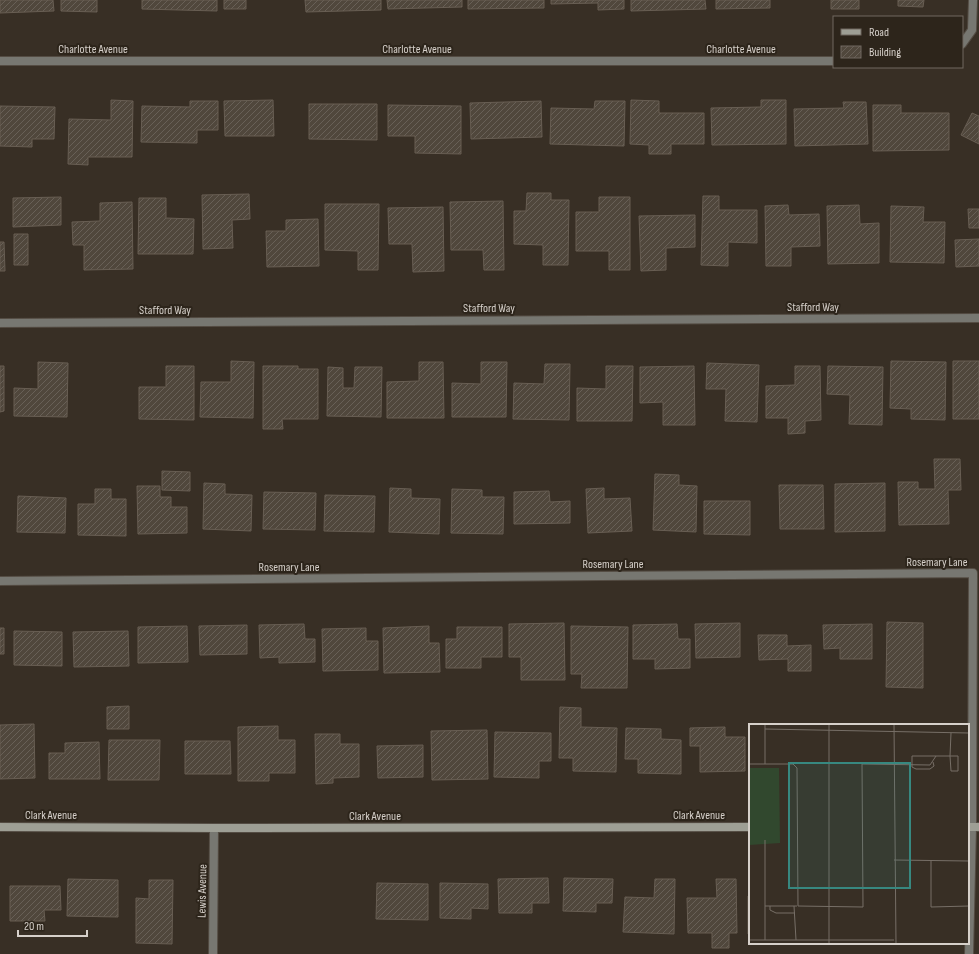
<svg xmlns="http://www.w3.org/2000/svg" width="979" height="954" font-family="'Sofia Sans Condensed',sans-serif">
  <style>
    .building { fill: url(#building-hatch); stroke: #685e53 }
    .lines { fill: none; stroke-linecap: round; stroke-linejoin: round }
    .lane-casing { stroke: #544c43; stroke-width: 10 }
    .street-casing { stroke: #544c43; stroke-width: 10 }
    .secondary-casing { stroke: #544c43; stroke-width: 10 }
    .lane { stroke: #777771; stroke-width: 8 }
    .street { stroke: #777771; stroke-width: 8 }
    .secondary { stroke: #9e9f95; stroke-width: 8 }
    .labels { text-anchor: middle; stroke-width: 4; stroke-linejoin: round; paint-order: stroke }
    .street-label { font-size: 12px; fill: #d6d0ca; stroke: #2d251b }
    .inset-road { fill: none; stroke: #776f67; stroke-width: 1 }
    .view { fill: #378880; fill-opacity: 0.15; stroke: #378880; stroke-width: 2 }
    .inset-edge { fill: none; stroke: #d6d0ca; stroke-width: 2 }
  </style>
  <defs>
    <pattern id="building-hatch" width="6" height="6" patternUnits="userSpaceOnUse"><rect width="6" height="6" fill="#50473c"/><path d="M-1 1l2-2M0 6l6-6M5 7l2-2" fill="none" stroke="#686057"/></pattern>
  </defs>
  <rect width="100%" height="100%" fill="#382f25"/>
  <path class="building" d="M0 0H53L54 11 0 13Z
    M61 0H97V12L61 11Z
    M142 0H217V11L142 9Z
    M224 0H246V9H224Z
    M305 0H381V10L306 12Z
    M387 0H462V7L388 9Z
    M468 0H544V8L468 9Z
    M551 0H624V9L598 10V3L551 4Z
    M631 0H705L706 9 631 11Z
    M716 0H770V8L716 9Z
    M831 0H859V9H831Z
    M898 0H924L923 7 898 6Z
    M111 100 133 101 132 157H88V165L68 164 69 119 111 120Z
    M273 100 274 136H225L224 101Z
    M631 100 659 101V113H704V144H671V154H649V145L630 144Z
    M761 100H786V144L712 145 711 108 761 107Z
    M190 101H218V130H197V143L141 142 142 106 190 107Z
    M541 101 542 137 471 139 470 103Z
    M595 101H625L624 146 550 144 551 108 594 109Z
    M843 102H866L868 144 795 146 794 109 844 108Z
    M309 104H377V140L309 139Z
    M388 105 461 106V154L415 153V136H388Z
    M873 105H901V113H949V150L873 151Z
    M0 106 55 107 54 139H32V147L0 146Z
    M972 113 979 116V144L961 135Z
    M527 193H551V200H569L568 265H543V245L514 244V211H526Z
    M249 194 250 219 232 220 233 248 203 249 202 195Z
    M703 196H719V210H757V243L728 242V266L701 265Z
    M61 197V225L13 227V198Z
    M599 197H630V270H609V251H576V212H599Z
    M139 198H166V218L194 219 193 254H138Z
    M503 201 504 270H484L483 250H451L450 202Z
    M132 202 133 269 84 270V245H73L72 222 100 221V203Z
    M325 204H379L378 270H358V251L325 250Z
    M788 205 789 215 819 214 820 246 791 247V266H766L765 206Z
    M859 205 860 224 879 223V263L828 264 827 206Z
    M891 206 924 207 923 222H945L944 263 890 262Z
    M443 207 444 271 413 272 412 244H389L388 208Z
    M968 209H979V228H969Z
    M695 215V247L666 248V270L641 271 639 216Z
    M318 219 319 266 267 267 266 231H286V220Z
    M14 234H28V265H14Z
    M979 239V266L956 267 955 240Z
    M0 242H4L5 271H0Z
    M231 361 254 362 253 418 200 417 201 382H231Z
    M891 361 946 362 945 420 911 419V409L890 408Z
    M953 361H979V419H953Z
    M38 362 68 363 67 417 14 416V388L38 389Z
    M419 362H443L444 418H387V382L419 381Z
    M481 362H507L506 417H452V383L481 384Z
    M707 363 759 365 757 422 725 421 726 389H706Z
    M545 364H570L569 420 513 419 514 383 544 384Z
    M0 366H4V411L0 412Z
    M166 366H194V420L139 419V387H166Z
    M263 366H298V369H318V419H282L283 429H263Z
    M606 366H633L632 421H577V388L606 389Z
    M694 366 695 425H663V402L640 403V367Z
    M795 366H820L821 420 805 421V433L788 434V418H766V386L795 385Z
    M828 366 883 367 882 425 849 424 850 395 827 394Z
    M328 367 343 368V388H354L355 367H382L381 417 327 416Z
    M934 459H960L961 490H948L949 524 899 525 898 482H918V489H935Z
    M162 471 190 472V491L162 490Z
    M655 474 679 475V485L697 486 696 532 653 530Z
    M204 483 225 484V494L252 495 251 531 203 529Z
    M885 483V531L835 532V484Z
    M779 485H823L824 529H780Z
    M137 486H160V497H171V507H187V533L138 534Z
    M390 488 411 489V498L440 499 439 534 389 532Z
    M604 488V499L630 498 632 531 588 533 586 489Z
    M95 489H111V499H126V536L78 535V504H95Z
    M452 489 482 490V497H504L503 534 451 533Z
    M549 491 550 502 570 501V523L514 524V492Z
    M264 492 316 493 315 530 263 529Z
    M325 495 375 496 374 532 324 531Z
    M18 496 66 498 65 533 17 532Z
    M704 501H750V535L704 534Z
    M887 622 923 623V688L886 687Z
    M564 623 565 680H521V657H509V624Z
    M740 623V657L696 658 695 624Z
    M304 624 305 639H315V662L279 663V657L260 658 259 625Z
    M677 624 678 639H690V668L655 669V659H633V625Z
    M872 624V659H840V648L824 649 823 625Z
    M247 625V654L200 655 199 626Z
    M187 626 188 662 138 663V627Z
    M429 626V643H439L440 672 384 673 383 628Z
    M571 626 628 627 627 688H581L582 674H571Z
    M457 627H502V657H481V668H446V639H457Z
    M0 628H4V654H0Z
    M366 628V641H378V670L323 671 322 629Z
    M14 631 62 632V666L14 665Z
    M128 631 129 666 74 667 73 632Z
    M758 635H787V646L811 645V671H788V659L759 660Z
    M129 706V729H107V707Z
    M560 707 581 708V727L617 728 616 772 573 771V758H559Z
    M34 724 35 778 0 779V725Z
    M278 726V740H295V773H269V781H238V727Z
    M725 727V737H745V771L700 772V746H690V728Z
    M626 728 661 729V739L681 740V774L638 773V759H625Z
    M487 730 488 779 432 780 431 731Z
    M495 732 551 733V761H539V778L494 777Z
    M315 734H340V744H359V777L333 778V783L316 784Z
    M109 740H160L159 780H108Z
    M185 741H230L231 774H185Z
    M99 742 100 779H49V753H65V743Z
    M423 745V777L378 778 377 746Z
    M548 878 549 903H532V913H499L498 879Z
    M564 878 613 879 612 903H596V912L563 911Z
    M68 879 118 880V917L67 916Z
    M655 879H675L674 934 623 932 625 897 654 898Z
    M716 879H736L737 933H729V948H712V933H688L687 898H717Z
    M149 880H173L172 944 136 943V898L149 899Z
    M377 883 428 884V920L376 919Z
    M440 883 488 884V909L471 908V919L440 918Z
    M10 886H60L61 910H44L45 921H10Z
    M748 896H750V934H748Z"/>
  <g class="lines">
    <g class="lane-casing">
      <path id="lane" d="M969 954 972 827"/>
    </g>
    <g class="street-casing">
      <path id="street" d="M962 44 972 30 973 0
        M0 61H834
        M0 323 979 318
        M0 581 973 573 972 827
        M213 954 214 828"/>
    </g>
    <g class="secondary-casing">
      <path id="secondary" d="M0 827 214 828 750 827
        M968 827H979"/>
    </g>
    <use href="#lane" class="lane"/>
    <use href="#street" class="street"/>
    <use href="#secondary" class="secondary"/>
  </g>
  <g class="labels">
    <g class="street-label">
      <text x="93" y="53">Charlotte Avenue</text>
      <text x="417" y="53">Charlotte Avenue</text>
      <text x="741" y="53">Charlotte Avenue</text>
      <text x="813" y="311">Stafford Way</text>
      <text x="489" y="312">Stafford Way</text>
      <text x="165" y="314">Stafford Way</text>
      <text x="937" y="566">Rosemary Lane</text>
      <text x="613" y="568">Rosemary Lane</text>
      <text x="289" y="571">Rosemary Lane</text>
      <text x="51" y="819">Clark Avenue</text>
      <text x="699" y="819">Clark Avenue</text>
      <text x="375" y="820">Clark Avenue</text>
      <text transform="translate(202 891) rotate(-89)" y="4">Lewis Avenue</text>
    </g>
  </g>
  <g transform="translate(749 724)">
    <rect width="220" height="220" fill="#382f25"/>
    <path d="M0 44H30L31 119 0 121Z" fill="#31482e"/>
    <path class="inset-road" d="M16 0V40M80 0V220M145 0 147 220M16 5 220 9M201 32H209V47H202ZM184 38 185 42 181 45H167L163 43V32H187M0 40H44L48 44 49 182 114 183 113 40 181 41 187 32H201L202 9M16 116V216M145 136 220 137M182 137V183L220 182M16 182H48M21 182V186L27 189H46M45 182 47 216M0 216H145"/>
    <path class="view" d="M40 39H161V164H40Z"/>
    <rect width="220" height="220" class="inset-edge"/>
  </g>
  <rect x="833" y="16" width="130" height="52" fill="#2d251b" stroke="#716961"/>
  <rect x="841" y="29" width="20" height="6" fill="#9e9f95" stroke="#716961"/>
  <text x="869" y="36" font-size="12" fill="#d6d0ca">Road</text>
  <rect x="841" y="46" width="20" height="12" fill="url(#building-hatch)" stroke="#716961"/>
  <text x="869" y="56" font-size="12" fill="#d6d0ca">Building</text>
  <path d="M18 930v6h69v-6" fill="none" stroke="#d6d0ca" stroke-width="2"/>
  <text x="24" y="930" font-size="12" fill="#d6d0ca" stroke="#2d251b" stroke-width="3" paint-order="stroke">20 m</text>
</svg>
